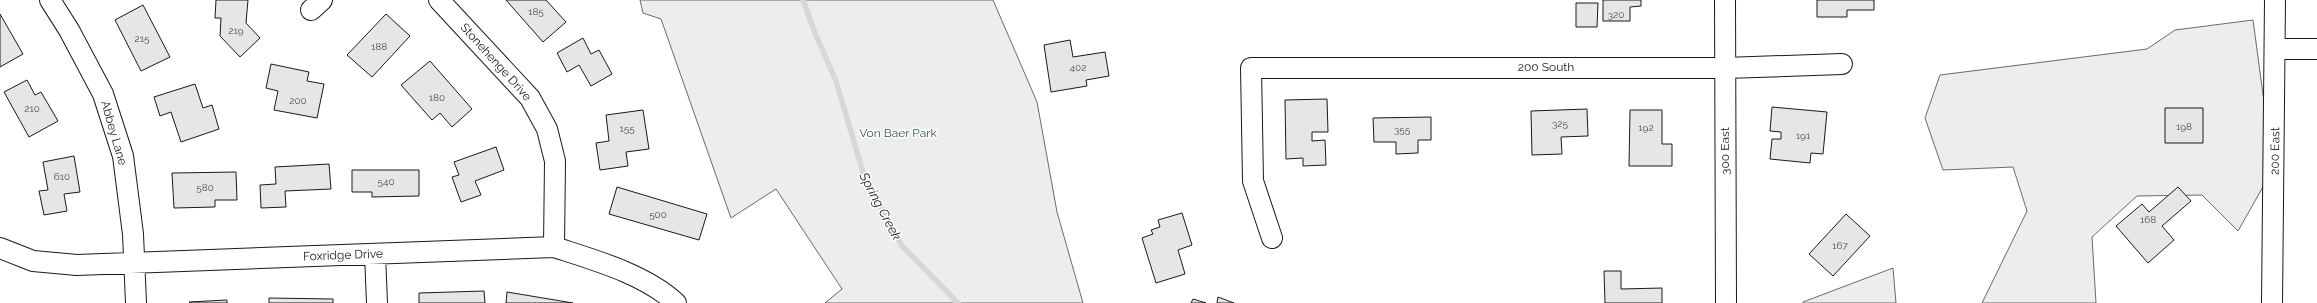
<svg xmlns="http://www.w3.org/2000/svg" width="2317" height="303" font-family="Raleway,sans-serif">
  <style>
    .built { fill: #ededed; stroke: #6a6a6a }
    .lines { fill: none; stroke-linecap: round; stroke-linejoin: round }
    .stream { stroke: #d7d7d7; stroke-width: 5.5 }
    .building { fill: #e6e6e6; stroke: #1a1a1a }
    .minor-casing { stroke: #1a1a1a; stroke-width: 22 }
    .minor { stroke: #fff; stroke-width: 20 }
    .labels { text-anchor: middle; stroke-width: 3; stroke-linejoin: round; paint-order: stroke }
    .number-label { font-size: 10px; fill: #4d4d4d }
    .street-label { font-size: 12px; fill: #1a1a1a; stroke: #fff }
    .park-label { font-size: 12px; fill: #2b5a34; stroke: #fff }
    .water-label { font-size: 13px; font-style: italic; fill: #1a1a1a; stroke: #fff }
  </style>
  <rect width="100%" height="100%" fill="#fff"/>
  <path class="built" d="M640 0H993L1037 102 1057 212 1083 303H825L842 289 776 189 731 218 661 19 643 13Z
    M2253 20 2273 169 2238 231 2202 195 2137 196 2092 237 2096 303H1982L2027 211 2013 167 1943 170 1925 118 1940 75 2147 49 2175 30Z
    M1893 268 1896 303H1803V302Z"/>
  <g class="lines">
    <path class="stream" d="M803 0 815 33 836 81 864 176 902 246 958 303"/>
  </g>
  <path class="building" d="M216 0H248L246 23 260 38 240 57 220 36 221 18H215Z
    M506 0H546L566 22 543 42Z
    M1603 0H1641V6L1630 7V21H1603Z
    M1817 0H1874V10H1847V17H1817Z
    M1576 3H1598L1597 27H1576Z
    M143 5 170 57 141 71 115 20Z
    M0 14 23 54 0 67Z
    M386 14 410 36 372 77 347 55Z
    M583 38 591 54 599 50 612 74 591 86 579 65 567 72 557 53Z
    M1070 40 1073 57 1105 52 1109 76 1086 80 1087 86 1051 92 1044 45Z
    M430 61 472 109 452 127 440 113 432 120 401 85Z
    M271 64 309 72 307 81 324 84 317 118 274 110 278 91 266 88Z
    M27 80 35 95 41 92 58 121 29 137 4 92Z
    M195 84 203 108 212 105 219 129 181 142 171 112 160 116 154 97Z
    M1327 99 1328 132H1312V141L1325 140 1326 165 1303 166V158L1286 159 1285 100Z
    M1772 107 1827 112 1823 154 1811 153 1810 163 1770 159 1772 139H1781V132L1770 131Z
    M2165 108H2203V143H2165Z
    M1587 109 1588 136 1561 137 1562 154 1532 155 1531 111Z
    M643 110 649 149 626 152 628 166 600 170 596 143 609 141 606 115Z
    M1630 110H1662V144H1672V166H1629Z
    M1431 117V140H1418V153L1396 154V142H1374L1373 118Z
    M496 147 504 170 475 181 481 195 461 202 452 177 459 175 454 162Z
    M74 156 80 192 64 194 67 211 44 215 39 191 48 190 43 162Z
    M329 164 331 189 285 191 286 207 261 208 260 185 276 184 275 167Z
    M352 170H419V196L372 197V192H352Z
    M236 172 237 200H215V207L174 208 172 173Z
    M617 187 707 214 699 240 609 214Z
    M2178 187 2191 201 2162 226 2174 240 2148 263 2116 226 2142 204 2149 212Z
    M1182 213 1192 245 1178 250 1185 274 1156 283 1142 238 1153 234 1151 230 1160 227 1158 220Z
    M1846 214 1870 236 1833 276 1809 254Z
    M1604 271H1621V289L1662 288V303H1605Z
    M484 291 485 303H419V293Z
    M507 292 573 303H506Z
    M1218 297 1234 303H1217Z
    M269 298 333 299V303H269Z
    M1193 299 1206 303H1191Z
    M227 300V303H190L189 302Z"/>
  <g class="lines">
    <g class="minor-casing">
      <path id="minor" d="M50 0 69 30 103 94 123 156 133 234 136 303
        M439 0 530 98 547 129 555 161 554 247
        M1725 0 1726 303
        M311 10 322 0
        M2276 49H2317
        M1272 238 1253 181 1251 68H1725L1842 64
        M0 248 33 261 77 265 554 247C594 260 645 274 676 303
        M375 254 377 303
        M2272 303 2275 0"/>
    </g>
    <use href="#minor" class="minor"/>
  </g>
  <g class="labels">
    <g class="number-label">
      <text x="536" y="15">185</text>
      <text x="1616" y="18">320</text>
      <text x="236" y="34">219</text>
      <text x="142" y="42">215</text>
      <text x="379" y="50">188</text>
      <text x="1078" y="71">402</text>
      <text x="437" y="101">180</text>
      <text x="298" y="104">200</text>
      <text x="32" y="112">210</text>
      <text x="1560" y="127">325</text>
      <text x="2184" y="130">198</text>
      <text x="1646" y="131">192</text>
      <text x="627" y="132">155</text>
      <text x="1402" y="133">355</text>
      <text x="1803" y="139">191</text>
      <text x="62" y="180">610</text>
      <text x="386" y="185">540</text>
      <text x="205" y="191">580</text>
      <text x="658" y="218">500</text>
      <text x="2148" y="223">168</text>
      <text x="1840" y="249">167</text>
    </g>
    <g class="street-label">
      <text transform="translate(496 62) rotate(48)" y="4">Stonehenge Drive</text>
      <text x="1546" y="71">200 South</text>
      <text transform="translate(114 133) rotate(74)" y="4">Abbey Lane</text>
      <text transform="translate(1725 151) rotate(-90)" y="4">300 East</text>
      <text transform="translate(2275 151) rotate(-89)" y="4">200 East</text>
      <text transform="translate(343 255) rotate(-2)" y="4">Foxridge Drive</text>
    </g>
    <g class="park-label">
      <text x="898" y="137">Von Baer Park</text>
    </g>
    <g class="water-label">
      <text transform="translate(881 206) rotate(62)" y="5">Spring Creek</text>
    </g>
  </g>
</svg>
